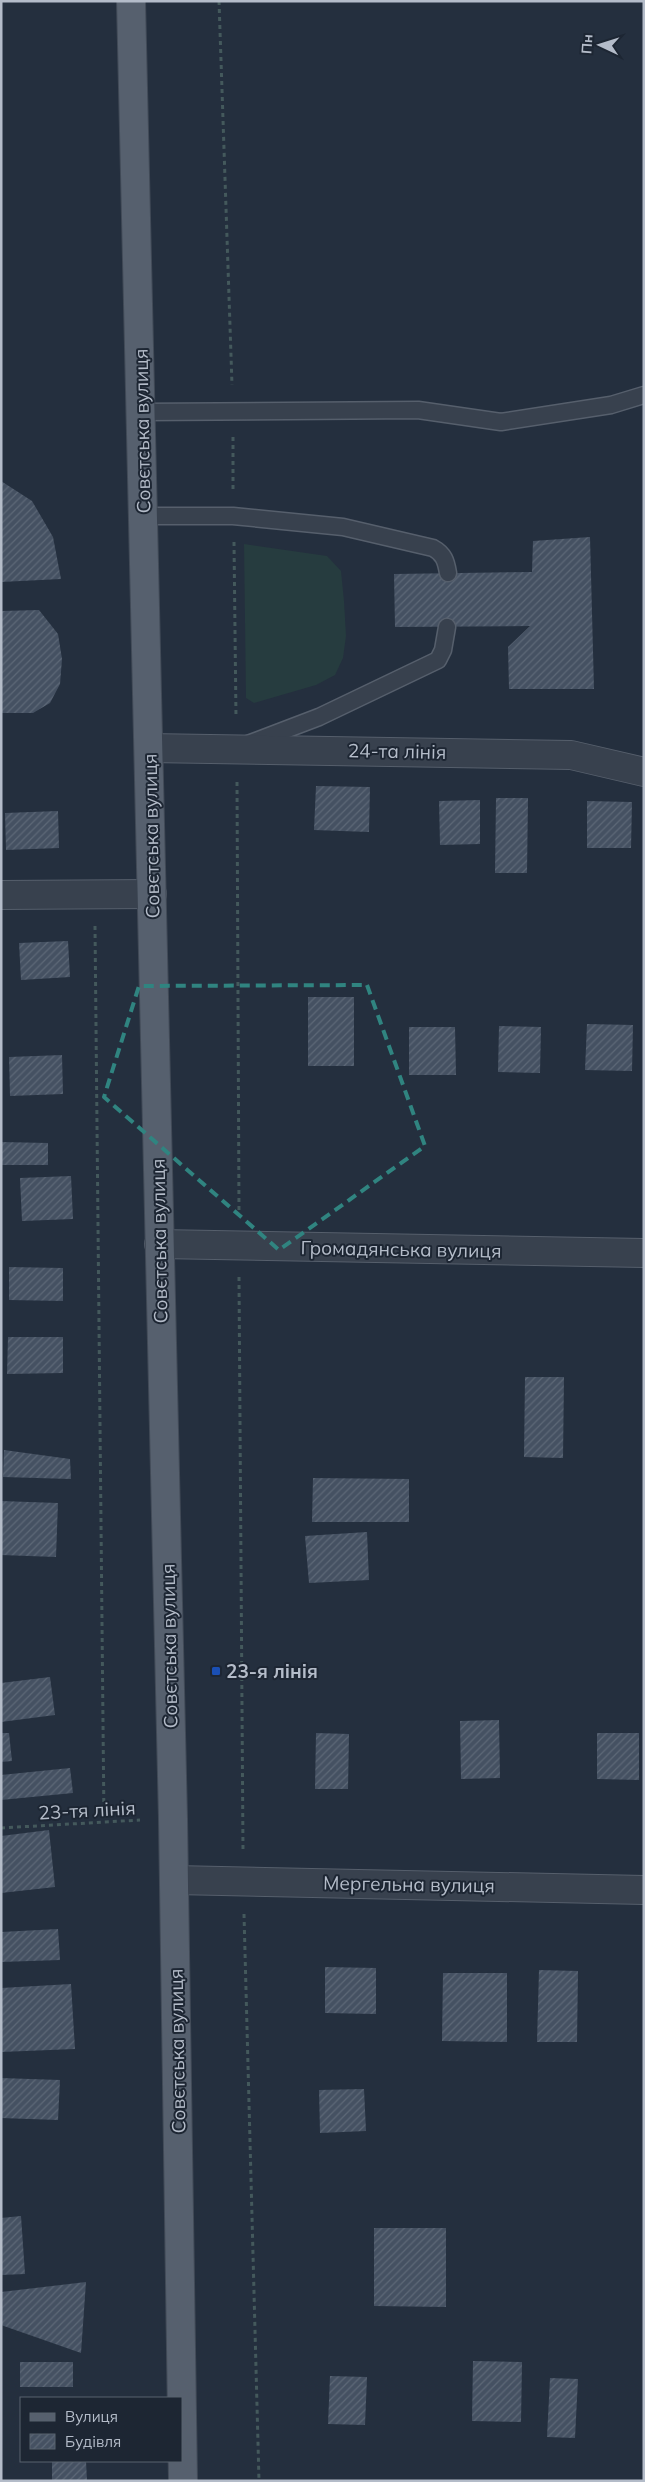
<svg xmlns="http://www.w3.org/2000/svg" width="645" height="2482" font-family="Mulish,sans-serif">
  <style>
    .grass { fill: #263c3f }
    .building { fill: url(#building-hatch) }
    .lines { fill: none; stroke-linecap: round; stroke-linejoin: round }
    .lane-casing { stroke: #565f6c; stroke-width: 19 }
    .street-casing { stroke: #565f6c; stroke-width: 30 }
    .primary-casing { stroke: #414a57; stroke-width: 30 }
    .path { stroke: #44595c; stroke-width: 3; stroke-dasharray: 4 4; stroke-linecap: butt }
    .lane { stroke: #38414e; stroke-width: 16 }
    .street { stroke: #38414e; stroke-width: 28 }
    .primary { stroke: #56606e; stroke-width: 28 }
    .marked { fill: none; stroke: #308480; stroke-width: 4; stroke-dasharray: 10 6; stroke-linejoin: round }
    .transit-dot { fill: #1a4fb4; stroke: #1d2633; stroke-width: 2 }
    .labels { text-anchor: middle; stroke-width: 4; stroke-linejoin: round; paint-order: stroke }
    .street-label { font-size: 19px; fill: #b4bcc9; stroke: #1d2633 }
    .poi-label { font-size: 19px; font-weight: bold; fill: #b4bcc9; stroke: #1d2633; text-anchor: start }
  </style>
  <defs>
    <pattern id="building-hatch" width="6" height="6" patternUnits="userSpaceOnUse" patternTransform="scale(1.25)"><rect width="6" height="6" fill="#455162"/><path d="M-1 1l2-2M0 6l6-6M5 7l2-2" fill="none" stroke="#5d6877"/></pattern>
  </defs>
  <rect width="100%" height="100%" fill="#242f3e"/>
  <path class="grass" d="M244 544 327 556 341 571 344 601 346 636 343 658 335 675 316 685 254 703 246 698Z"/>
  <path class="building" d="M1 481 32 501 53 537 61 579 1 582Z
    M590 537 594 689H509L508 647 530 626 395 627 394 574 532 572 533 541Z
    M39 610 58 634 62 659 60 684 50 703 33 713H1V611Z
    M316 786 370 787 369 832 314 830Z
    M496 798H528L527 873H495Z
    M480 800V844L440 845 439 801Z
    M587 801 632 802 631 848H587Z
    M58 811 59 848 6 850 5 813Z
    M68 941 70 977 21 980 19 943Z
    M308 997H354V1066H308Z
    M587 1024 633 1025 632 1071 585 1070Z
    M499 1026 541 1027 540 1073 498 1072Z
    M409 1027H455L456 1075H409Z
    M62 1055 63 1094 10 1096 9 1057Z
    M1 1142 48 1143V1165H1Z
    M71 1176 73 1219 22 1221 20 1178Z
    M9 1267 63 1268V1301L9 1300Z
    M8 1337H63V1373L7 1374Z
    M525 1377H564L563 1458 524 1457Z
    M4 1450 70 1459 71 1479 3 1477Z
    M313 1478 409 1479V1522H312Z
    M1 1501 58 1503 56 1557 1 1555Z
    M367 1532 369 1580 309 1583 305 1536Z
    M50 1677 55 1715 1 1722V1683Z
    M499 1720 500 1778 461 1779 460 1721Z
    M1 1733H9L12 1761 1 1762Z
    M316 1733 349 1734 348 1789H315Z
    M597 1733H639V1780L597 1779Z
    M70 1768 73 1793 1 1800V1775Z
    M49 1830 55 1887 1 1893V1836Z
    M58 1929 60 1960 1 1962V1932Z
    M325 1967 376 1968V2014L325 2013Z
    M539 1970 578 1971 577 2042H537Z
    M443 1973H507V2042L442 2041Z
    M71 1984 75 2049 1 2052V1988Z
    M1 2078 60 2080 58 2120 1 2118Z
    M364 2089 366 2131 320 2133 319 2090Z
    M21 2216 25 2274 1 2275V2218Z
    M374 2228H446V2307L374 2306Z
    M86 2282 81 2353 1 2325V2292Z
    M473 2361 522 2362 521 2422 472 2421Z
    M20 2362H73V2387H20Z
    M330 2376 367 2377 365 2425 328 2424Z
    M550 2378 578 2379 575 2438 547 2437Z
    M52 2461H86L87 2481H52Z"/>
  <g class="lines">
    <g class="lane-casing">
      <path id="lane" d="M142 412 418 410 501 422 611 405 644 395
        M144 516H233L343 527 433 548C444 554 446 561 448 573
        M248 744 319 717 438 660 443 650 447 627"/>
    </g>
    <g class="street-casing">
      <path id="street" d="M149 748 571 755 644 772
        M1 895 152 894
        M159 1244 644 1253
        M175 1880 644 1890"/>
    </g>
    <g class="primary-casing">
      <path id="primary" d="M131 1 173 1819 183 2481"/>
    </g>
    <path class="path" d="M219 1 232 385
      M233 437V490
      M234 542 236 718
      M237 782 239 1213
      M95 926 104 1822
      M239 1277 243 1850
      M1 1828 140 1820
      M244 1914 259 2481"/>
    <use href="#lane" class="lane"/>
    <use href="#street" class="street"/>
    <use href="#primary" class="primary"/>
  </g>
  <path class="marked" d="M367 985 425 1146 279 1250 104 1097 139 986Z"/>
  <rect class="transit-dot" x="211" y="1666" width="10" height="10" rx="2.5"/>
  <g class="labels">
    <g class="street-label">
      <text transform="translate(142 431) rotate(-91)" y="7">Совєтська вулиця</text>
      <text transform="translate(397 751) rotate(1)" y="7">24-та лінія</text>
      <text transform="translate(151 836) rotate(-91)" y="7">Совєтська вулиця</text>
      <text transform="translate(159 1241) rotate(-91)" y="7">Совєтська вулиця</text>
      <text transform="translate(401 1249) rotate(1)" y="7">Громадянська вулиця</text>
      <text transform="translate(169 1646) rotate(-91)" y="7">Совєтська вулиця</text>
      <text transform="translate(87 1810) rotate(-3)" y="7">23-тя лінія</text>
      <text transform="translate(409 1884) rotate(1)" y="7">Мергельна вулиця</text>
      <text transform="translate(177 2051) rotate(-91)" y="7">Совєтська вулиця</text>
    </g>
    <g class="poi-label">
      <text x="226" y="1678">23-я лінія</text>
    </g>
  </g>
  <rect width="645" height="2482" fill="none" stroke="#b4bcc9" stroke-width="5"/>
  <rect x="20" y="2397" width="162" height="65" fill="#1d2633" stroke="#59626f"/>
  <rect x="30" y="2413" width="25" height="8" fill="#56606e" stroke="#59626f"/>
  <text x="65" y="2422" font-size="15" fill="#b4bcc9">Вулиця</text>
  <rect x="30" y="2434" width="25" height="15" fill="url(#building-hatch)" stroke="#59626f"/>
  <text x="65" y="2447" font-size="15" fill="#b4bcc9">Будівля</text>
  <g transform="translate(600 45) rotate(274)" stroke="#1d2633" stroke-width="4" paint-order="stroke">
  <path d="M0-4L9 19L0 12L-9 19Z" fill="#b4bcc9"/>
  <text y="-8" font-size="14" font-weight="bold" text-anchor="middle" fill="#b4bcc9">Пн</text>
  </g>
</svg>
